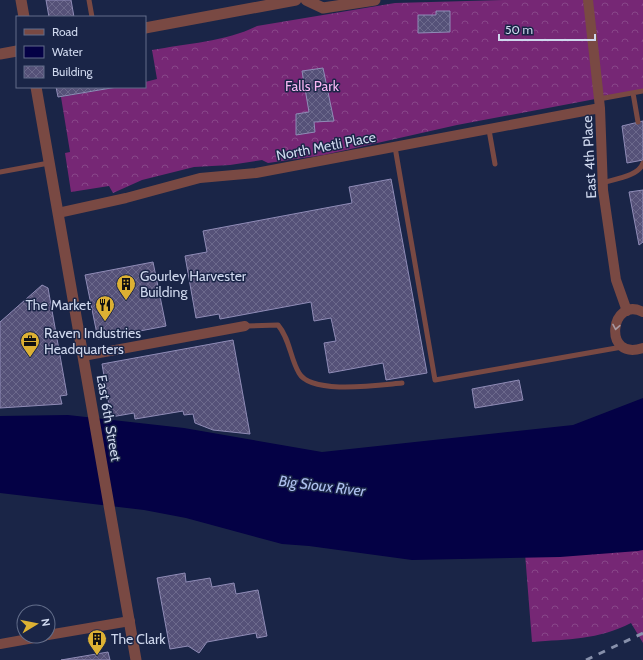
<svg xmlns="http://www.w3.org/2000/svg" width="643" height="660" font-family="Cabin,sans-serif">
  <style>
    .forest { fill: url(#forest-crowns) }
    .water { fill: #040145 }
    .building { fill: url(#building-cross-hatch); stroke: #908cb7 }
    .lines { fill: none; stroke-linecap: round; stroke-linejoin: round }
    .service { stroke: #794943; stroke-width: 5 }
    .minor { stroke: #794943; stroke-width: 10 }
    .tertiary { stroke: #794943; stroke-width: 11 }
    .rail { stroke: #8790ab; stroke-width: 3; stroke-dasharray: 7 7; stroke-linecap: butt }
    .oneway { stroke: #a898a1 }
    .labels { text-anchor: middle; stroke-width: 3; stroke-linejoin: round; paint-order: stroke }
    .park-label { font-size: 14px; fill: #f7b7f3; stroke: #1a2547 }
    .street-label { font-size: 14px; fill: #cfd8ee; stroke: #1a2547 }
    .poi-label { font-size: 14px; fill: #cfd8ee; stroke: #1a2547; text-anchor: start }
    .water-label { font-size: 15px; font-style: italic; fill: #aec0f0; stroke: #1a2547 }
  </style>
  <defs>
    <pattern id="forest-crowns" width="20" height="18" patternUnits="userSpaceOnUse"><rect width="20" height="18" fill="#762775"/><path d="M2 6a3 3 0 1 1 6 0M12 15a3 3 0 1 1 6 0" fill="none" stroke="#884689"/></pattern>
    <pattern id="building-cross-hatch" width="8" height="8" patternUnits="userSpaceOnUse"><rect width="8" height="8" fill="#555178"/><path d="M0 0l8 8M0 8l8-8" fill="none" stroke="#6c698c"/></pattern>
  </defs>
  <rect width="100%" height="100%" fill="#1a2547"/>
  <path class="forest" d="M643 0V90L457 125 324 155 268 163 262 160 230 165 194 167 142 180 113 193 109 186 71 192 65 153 70 152 61 97 117 87H145V82L157 79 152 50C185 44 228 41 257 26L395 3 503 0Z
    M643 431V643L631 623C598 640 568 639 532 642L518 464Z"/>
  <path class="water" d="M643 398V550L638 551 560 557 412 560 309 546 282 544 186 518 144 510 0 493V416L68 415 184 428 322 452 573 425Z"/>
  <path class="building" d="M46 0H71L74 17H49Z
    M436 11H450V32L418 33V15H436Z
    M323 68 334 121 314 122 315 132 296 135V114L309 112 302 71Z
    M56 87H117L58 97Z
    M643 121V160L627 163 622 126Z
    M391 179 427 373 386 380 383 363 329 373 324 343 336 341 331 318 314 321 311 302 220 319 219 314 196 318 185 256 207 252 203 231 352 203 349 187Z
    M643 190V242L639 245 629 192Z
    M153 262 166 326 98 339 85 275Z
    M42 285 48 288 67 395 60 396 62 404 0 408V322Z
    M233 340 250 434 213 430 195 423 193 414 184 415 183 411 135 419 134 413 111 417 102 364Z
    M519 380 523 400 475 408 472 389Z
    M185 573 186 582 210 578 212 587 234 583 236 594 258 590 267 636 257 638 256 633 207 642 199 653 188 646 170 649 157 578Z
    M108 652 110 660H61Z"/>
  <g class="lines">
    <path class="service" d="M89 0 92 17
      M633 93 638 122
      M599 99 643 91
      M489 130 495 164
      M395 147 435 380 622 347
      M0 172 49 163
      M602 183C615 179 639 176 643 163
      M245 326 278 325C290 339 290 358 299 373 311 395 379 385 402 383"/>
    <path class="minor" d="M588 0 600 108 603 190 616 280 627 311
      M58 213 126 198 200 178 256 173 600 108
      M643 312C610 295 602 362 643 348
      M83 356 245 326
      M48 635 130 621
      M0 644 45 636"/>
    <path class="tertiary" d="M21 0 24 17
      M306 0 323 8 375 0
      M145 28 296 0
      M0 54 17 51
      M36 87 136 660"/>
    <path class="rail" d="M586 660 643 633"/>
  </g>
  <defs><path id="oneway-chevron" d="M-2-3.5L2.5 0L-2 3.5" fill="none" stroke-width="1.6" stroke-linecap="round" stroke-linejoin="round"/></defs>
  <use class="oneway" href="#oneway-chevron" transform="translate(616 327) rotate(100)"/>
  <defs>
    <g id="building-pin" transform="scale(1)"><path d="M0 17L-7.5 6A9.5 9.5 0 1 1 7.5 6Z" fill="#ddb133" stroke="#1a2547"/><path d="M-4-6H4V6H1V3H-1V6H-4ZM-2.5-4.3h1.7v1.8h-1.7ZM.8-4.3h1.7v1.8H.8ZM-2.5-1h1.7V.8h-1.7ZM.8-1h1.7V.8H.8Z" fill="#111"/></g>
    <g id="restaurant-pin" transform="scale(1)"><path d="M0 17L-7.5 6A9.5 9.5 0 1 1 7.5 6Z" fill="#ddb133" stroke="#1a2547"/><path d="M-5-6h1v4h1v-4h1v4h1v-4h1v5L-1.5 .5V6h-2V.5L-5-1ZM5-6V6H3V1.5H1.5Q1.5-4 5-6Z" fill="#111"/></g>
    <g id="office-pin" transform="scale(1)"><path d="M0 17L-7.5 6A9.5 9.5 0 1 1 7.5 6Z" fill="#ddb133" stroke="#1a2547"/><path d="M-6-3h4V-5.5h4V-3h4V5H-6ZM-1-4.5V-3h2v-1.5ZM-6 0V1H6V0Z" fill="#111"/></g>
  </defs>
  <g fill-rule="evenodd">
    <use href="#building-pin" x="126" y="284"/>
    <use href="#restaurant-pin" x="105" y="305"/>
    <use href="#office-pin" x="30" y="341"/>
    <use href="#building-pin" x="97" y="639"/>
  </g>
  <g class="labels">
    <g class="park-label">
      <text x="312" y="91">Falls Park</text>
    </g>
    <g class="street-label">
      <text transform="translate(326 146) rotate(-11)" y="5">North Metli Place</text>
      <text transform="translate(589 157) rotate(-93)" y="5">East 4th Place</text>
      <text transform="translate(109 418) rotate(80)" y="5">East 6th Street</text>
    </g>
    <g class="poi-label">
      <text x="140" y="281">Gourley Harvester<tspan x="140" dy="16">Building</tspan></text>
      <text x="91" y="310" text-anchor="end">The Market</text>
      <text x="44" y="338">Raven Industries<tspan x="44" dy="16">Headquarters</tspan></text>
      <text x="111" y="644">The Clark</text>
    </g>
    <g class="water-label">
      <text transform="translate(322 486) rotate(7)" y="5">Big Sioux River</text>
    </g>
  </g>
  <rect x="16" y="16" width="130" height="72" fill="#1a2547" stroke="#626d8a"/>
  <rect x="24" y="29" width="20" height="6" fill="#794943" stroke="#626d8a"/>
  <text x="52" y="36" font-size="12" fill="#cfd8ee">Road</text>
  <rect x="24" y="46" width="20" height="12" fill="#040145" stroke="#626d8a"/>
  <text x="52" y="56" font-size="12" fill="#cfd8ee">Water</text>
  <rect x="24" y="66" width="20" height="12" fill="url(#building-cross-hatch)" stroke="#626d8a"/>
  <text x="52" y="76" font-size="12" fill="#cfd8ee">Building</text>
  <g transform="translate(36 624) rotate(80)"><circle r="19" fill="#1a2547" stroke="#626d8a"/>
  <path d="M0-3L7 15L0 10L-7 15Z" fill="#ddb133"/>
  <text y="-6" font-size="11" font-weight="bold" text-anchor="middle" fill="#cfd8ee">N</text>
  </g>
  <path d="M499 34v6h96v-6" fill="none" stroke="#cfd8ee" stroke-width="2"/>
  <text x="505" y="34" font-size="12" fill="#cfd8ee" stroke="#1a2547" stroke-width="3" paint-order="stroke">50 m</text>
</svg>
